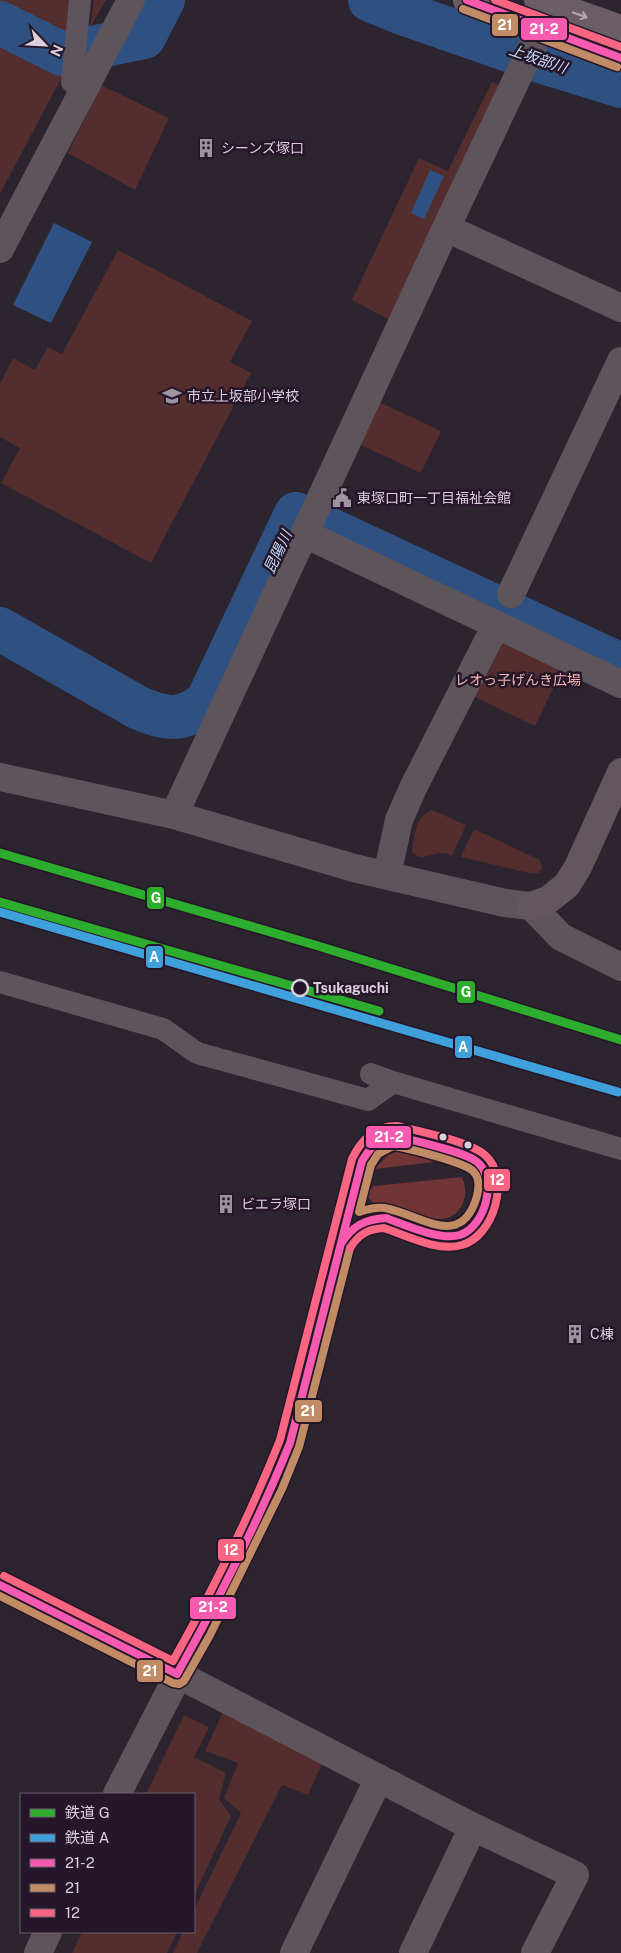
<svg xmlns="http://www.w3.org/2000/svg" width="621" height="1953" font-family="'Public Sans','Noto Sans JP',sans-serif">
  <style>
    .green { fill: #542e2e }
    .forest { fill: #713535 }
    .water { fill: #2f5181 }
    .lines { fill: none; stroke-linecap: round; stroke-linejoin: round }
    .river { stroke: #2f5181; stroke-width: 44 }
    .pedestrian { stroke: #5e545b; stroke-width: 22 }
    .minor { stroke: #5e545b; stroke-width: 28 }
    .tertiary { stroke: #5e545b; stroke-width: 28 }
    .secondary { stroke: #62575d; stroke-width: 28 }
    .primary { stroke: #6b5d65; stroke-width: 28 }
    .bus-1-casing { stroke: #251729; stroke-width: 11 }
    .bus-2-casing { stroke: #251729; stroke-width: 11 }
    .bus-3-casing { stroke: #251729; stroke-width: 11 }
    .bus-1 { stroke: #f75aaf; stroke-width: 8 }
    .bus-2 { stroke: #c18c65; stroke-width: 8 }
    .bus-3 { stroke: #fa6682; stroke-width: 8 }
    .rail-1-casing { stroke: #251729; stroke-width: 12 }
    .rail-2-casing { stroke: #251729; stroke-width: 12 }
    .rail-1 { stroke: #2dac2d; stroke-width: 9 }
    .rail-2 { stroke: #40a0dc; stroke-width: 9 }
    .oneway { stroke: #b3a8b2 }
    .stop-dot { fill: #251729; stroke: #dad0dc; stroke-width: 2.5 }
    .bus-dot { fill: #dad0dc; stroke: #251729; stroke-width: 2 }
    .labels { text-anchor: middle; stroke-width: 5; stroke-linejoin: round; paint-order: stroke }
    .poi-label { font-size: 14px; fill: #dad0dc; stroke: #251729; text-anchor: start }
    .park-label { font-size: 14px; fill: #f5b5b0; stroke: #251729 }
    .stop-label { font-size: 14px; font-weight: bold; fill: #dad0dc; stroke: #251729; text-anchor: start }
    .water-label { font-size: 15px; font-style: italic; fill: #c3d9f9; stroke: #251729 }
    .line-badge { stroke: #251729; stroke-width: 2 }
    .badge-label { font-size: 14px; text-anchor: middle; font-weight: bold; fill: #fff }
  </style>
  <rect width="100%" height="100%" fill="#2c242f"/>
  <path class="green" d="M0 0H69L66 69 0 194Z
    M94 0H106L90 28Z
    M492 82 504 88 392 321 352 300 419 158 448 171Z
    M101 85 169 118 135 190 68 153Z
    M118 250 252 321 230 362 251 373 151 563 1 483 20 448 0 437V384L13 358 35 370 48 347 62 354Z
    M377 401 441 431 421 473 357 443Z
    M508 638 564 666 535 726 469 694 494 643Z
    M432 810 466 825 452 856C449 855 447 853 444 853 432 852 420 863 412 852 414 836 415 816 432 810Z
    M474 829 540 860 542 869 538 873 533 874 461 857Z
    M224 1710 325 1757 308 1795 282 1785 197 1953H173L183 1932H194V1910L241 1813 224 1798 238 1763 205 1751Z
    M184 1715 209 1727 194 1757 226 1773 219 1799 231 1816 194 1896V1794H146Z
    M82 1932H177L167 1953H72Z"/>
  <path class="forest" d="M404 1149H414L450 1160 375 1169 388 1155Z
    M462 1177C466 1188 467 1196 461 1207 447 1233 398 1210 377 1204L373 1203 367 1196 368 1191 374 1186Z"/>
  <path class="water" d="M430 170 444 176 424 219 411 213Z
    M54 223 92 242 51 323 13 305Z"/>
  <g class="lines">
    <path class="river" d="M370 0 405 14 540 61 621 86
      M0 23 62 54 144 37 163 0
      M0 629 137 707C165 720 183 722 207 702L296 514 621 665"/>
    <path class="pedestrian" d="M72 82 80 0
      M0 982 163 1029 197 1053 368 1100 393 1082 621 1149
      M371 1074 393 1082"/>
    <path class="minor" d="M446 228 621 308
      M0 249 131 0
      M305 534 621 684
      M511 594 621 361
      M174 815 446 228 541 28
      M387 875 399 820 413 788 496 625
      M531 906 561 937 621 967
      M177 1674 473 1827 575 1875 535 1953
      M294 1953 379 1778
      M413 1953 473 1827"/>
    <path class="tertiary" d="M0 777 174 815 354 868 505 903 531 906
      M0 1585 177 1674
      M117 1794 201 1631 282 1465 290 1443 341 1244
      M38 1953 48 1932"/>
    <path class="secondary" d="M531 906 548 900 567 885 578 867 621 772"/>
    <path class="primary" d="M467 0 621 58
      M538 0 621 29"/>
    <g class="bus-1-casing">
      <path id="bus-1" d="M467 0 621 58
        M0 1585 177 1674C219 1599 258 1522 290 1443L362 1161C370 1148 379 1136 396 1136 415 1141 462 1151 476 1161 499 1178 485 1227 460 1235 440 1241 405 1225 386 1218 365 1219 352 1226 341 1244"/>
    </g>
    <g class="bus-2-casing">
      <path id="bus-2" d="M463 9 617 67
        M393 1146C407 1148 464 1162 473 1171 480 1178 479 1187 477 1196 462 1249 424 1217 389 1209 380 1206 368 1209 359 1212L371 1165 378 1154Z
        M0 1596 173 1683 179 1684 184 1681 210 1635 282 1489 299 1447 350 1248"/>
    </g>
    <g class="bus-3-casing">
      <path id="bus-3" d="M495 0 621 47
        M4 1576 173 1661C213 1590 250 1515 280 1440L352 1159C361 1140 376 1125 398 1126 420 1132 469 1141 485 1155 511 1178 494 1236 462 1245 438 1252 407 1236 384 1228 368 1229 359 1234 350 1248"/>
    </g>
    <use href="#bus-1" class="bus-1"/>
    <use href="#bus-2" class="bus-2"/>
    <use href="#bus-3" class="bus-3"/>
    <g class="rail-1-casing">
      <path id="rail-1" d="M0 853 315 945 621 1040
        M0 902 379 1011"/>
    </g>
    <g class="rail-2-casing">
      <path id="rail-2" d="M0 912 618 1092"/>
    </g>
    <use href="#rail-1" class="rail-1"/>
    <use href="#rail-2" class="rail-2"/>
  </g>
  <defs><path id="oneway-shaft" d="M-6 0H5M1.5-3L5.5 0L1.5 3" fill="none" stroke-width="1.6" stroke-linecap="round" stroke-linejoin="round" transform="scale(1.25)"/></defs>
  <use class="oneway" href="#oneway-shaft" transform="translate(580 15) rotate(19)"/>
  <defs>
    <g id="building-bare" transform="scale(1.5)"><path d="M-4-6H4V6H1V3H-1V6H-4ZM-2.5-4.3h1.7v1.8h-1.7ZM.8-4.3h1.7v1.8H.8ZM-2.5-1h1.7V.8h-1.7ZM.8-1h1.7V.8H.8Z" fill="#9d949f" stroke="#251729" stroke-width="2.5" paint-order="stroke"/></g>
    <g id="school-bare" transform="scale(1.5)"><path d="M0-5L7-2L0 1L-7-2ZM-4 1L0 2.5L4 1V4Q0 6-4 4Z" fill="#9d949f" stroke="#251729" stroke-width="2.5" paint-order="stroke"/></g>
    <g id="civic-bare" transform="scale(1.5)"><path d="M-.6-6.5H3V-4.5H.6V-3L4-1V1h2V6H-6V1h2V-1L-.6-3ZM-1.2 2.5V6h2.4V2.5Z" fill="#9d949f" stroke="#251729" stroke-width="2.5" paint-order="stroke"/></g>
  </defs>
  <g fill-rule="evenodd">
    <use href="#building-bare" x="206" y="148"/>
    <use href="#school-bare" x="172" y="396"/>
    <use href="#civic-bare" x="342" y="498"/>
    <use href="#building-bare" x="226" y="1204"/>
    <use href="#building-bare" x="575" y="1334"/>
  </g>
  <circle class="stop-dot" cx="300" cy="988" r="8"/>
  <g class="bus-dot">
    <circle cx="443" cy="1137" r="4.5"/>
    <circle cx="468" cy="1145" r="4.5"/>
  </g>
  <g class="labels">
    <g class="poi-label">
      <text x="221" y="153">シーンズ塚口</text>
      <text x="187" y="401">市立上坂部小学校</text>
      <text x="357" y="503">東塚口町一丁目福祉会館</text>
      <text x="241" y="1209">ビエラ塚口</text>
      <text x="590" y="1339">C棟</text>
    </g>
    <g class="park-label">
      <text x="518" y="685">レオっ子げんき広場</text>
    </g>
    <g class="stop-label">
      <text x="313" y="993">Tsukaguchi</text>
    </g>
    <g class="water-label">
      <text transform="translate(538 59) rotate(19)" y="5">上坂部川</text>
      <text transform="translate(278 552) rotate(-65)" y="5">昆陽川</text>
    </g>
  </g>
  <g class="line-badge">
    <rect x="491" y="13" width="28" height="24" rx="5" fill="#c18c65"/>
    <rect x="520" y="17" width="48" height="24" rx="5" fill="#f75aaf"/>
    <rect x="146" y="886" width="19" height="24" rx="5" fill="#2dac2d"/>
    <rect x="145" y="945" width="19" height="24" rx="5" fill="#40a0dc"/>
    <rect x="456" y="980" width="20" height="24" rx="5" fill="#2dac2d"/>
    <rect x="454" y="1035" width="19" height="24" rx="5" fill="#40a0dc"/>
    <rect x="365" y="1125" width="47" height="24" rx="5" fill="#f75aaf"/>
    <rect x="483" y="1168" width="28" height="24" rx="5" fill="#fa6682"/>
    <rect x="294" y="1399" width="29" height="24" rx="5" fill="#c18c65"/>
    <rect x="217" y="1538" width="28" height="24" rx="5" fill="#fa6682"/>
    <rect x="189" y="1596" width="48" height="24" rx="5" fill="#f75aaf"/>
    <rect x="136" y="1659" width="28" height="24" rx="5" fill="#c18c65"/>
  </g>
  <g class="badge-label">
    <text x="505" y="30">21</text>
    <text x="544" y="34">21-2</text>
    <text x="156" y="903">G</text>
    <text x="154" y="962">A</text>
    <text x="466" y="997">G</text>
    <text x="463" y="1052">A</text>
    <text x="389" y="1142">21-2</text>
    <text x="497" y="1185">12</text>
    <text x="308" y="1416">21</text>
    <text x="231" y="1555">12</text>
    <text x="213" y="1612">21-2</text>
    <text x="150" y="1676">21</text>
  </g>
  <rect x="20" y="1793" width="175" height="140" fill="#251729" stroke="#6d6171"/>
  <rect x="30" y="1809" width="25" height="8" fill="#2dac2d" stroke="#6d6171"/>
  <text x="65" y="1818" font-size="15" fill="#dad0dc">鉄道 G</text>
  <rect x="30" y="1834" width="25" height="8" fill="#40a0dc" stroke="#6d6171"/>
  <text x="65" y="1843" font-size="15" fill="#dad0dc">鉄道 A</text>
  <rect x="30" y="1859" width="25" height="8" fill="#f75aaf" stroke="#6d6171"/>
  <text x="65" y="1868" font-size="15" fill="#dad0dc">21-2</text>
  <rect x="30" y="1884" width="25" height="8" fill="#c18c65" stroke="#6d6171"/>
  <text x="65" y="1893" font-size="15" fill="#dad0dc">21</text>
  <rect x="30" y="1909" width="25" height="8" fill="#fa6682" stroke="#6d6171"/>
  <text x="65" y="1918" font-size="15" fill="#dad0dc">12</text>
  <g transform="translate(45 45) rotate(115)" stroke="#251729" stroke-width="4" paint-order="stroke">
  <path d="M0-4L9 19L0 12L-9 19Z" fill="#dad0dc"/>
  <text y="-8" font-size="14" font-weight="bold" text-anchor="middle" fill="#dad0dc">N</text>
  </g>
</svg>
